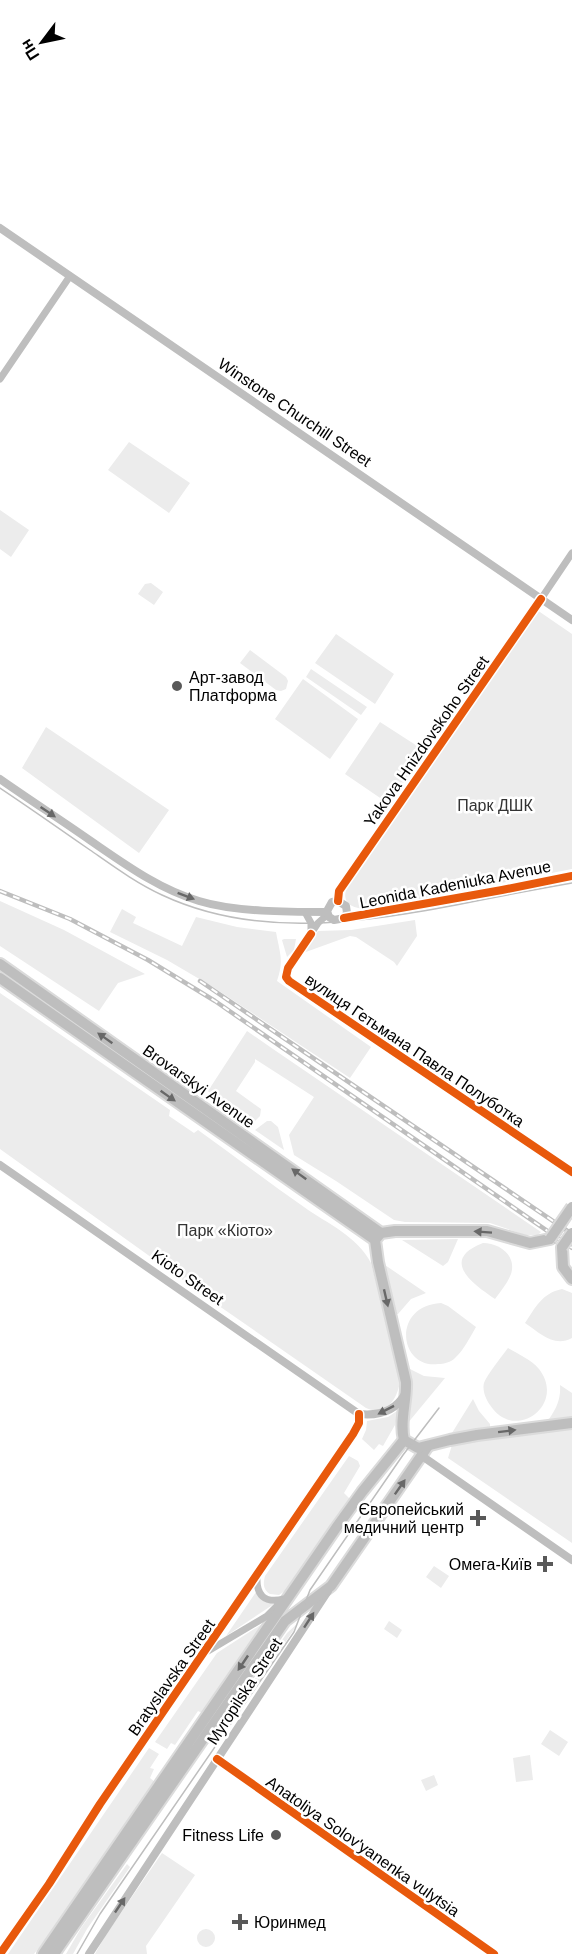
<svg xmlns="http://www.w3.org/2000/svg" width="572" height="1954" font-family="Arial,sans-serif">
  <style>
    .green { fill: #ececec }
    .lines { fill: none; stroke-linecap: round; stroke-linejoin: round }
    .primary-casing { stroke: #dbdbdb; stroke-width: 14 }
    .trunk-casing { stroke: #dbdbdb; stroke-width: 14 }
    .minor { stroke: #bebebe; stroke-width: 7 }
    .tertiary { stroke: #bebebe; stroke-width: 8 }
    .primary { stroke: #bebebe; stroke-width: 10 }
    .trunk { stroke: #bebebe; stroke-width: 10 }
    .tram { stroke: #bebebe; stroke-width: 1.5 }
    .rail-casing { stroke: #bebebe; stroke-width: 4.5 }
    .rail { stroke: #fff; stroke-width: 2; stroke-dasharray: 7; stroke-linecap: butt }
    .trunk-bridge-casing { stroke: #dbdbdb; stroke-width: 14; stroke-linecap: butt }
    .trunk-bridge { stroke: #bebebe; stroke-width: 10 }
    .cycleway-casing { stroke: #fff; stroke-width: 11 }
    .cycleway { stroke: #e8590c; stroke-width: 8 }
    .oneway { fill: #686868 }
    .poi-dot { fill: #595959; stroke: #fff; stroke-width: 2 }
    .labels { text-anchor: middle; stroke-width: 5; stroke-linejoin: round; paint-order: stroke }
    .street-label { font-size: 16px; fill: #000; stroke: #fff }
    .poi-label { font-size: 16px; fill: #000; stroke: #fff; text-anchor: end }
    .park-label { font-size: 16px; fill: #333; stroke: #fff }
  </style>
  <rect width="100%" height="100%" fill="#fff"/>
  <path class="green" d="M129 442 190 483 169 513 108 470Z
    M0 510 29 530 11 557 0 549Z
    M151 583 163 592 154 605 138 594 145 584Z
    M537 610 572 634V869L369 909C355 909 340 905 347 887Z
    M336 634 394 674 375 704 315 663Z
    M250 650 286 677 288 681 286 689 281 691 276 690 240 663Z
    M311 669 367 707 361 715 306 677Z
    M303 679 358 719 330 759 275 719Z
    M380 722 425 751 389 804 345 774Z
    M46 727 169 810 139 853 22 768Z
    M0 901 64 930 145 974 118 983 99 1011 0 946Z
    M122 909 136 917 133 923 182 946 196 917 237 927 276 932C280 954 284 960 277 981L371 1047 350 1078 213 987 167 960 110 932Z
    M415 920 417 936 397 966 394 962 356 937 350 936 303 953 318 931 351 930Z
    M284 939H296L294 950 287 957 282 940Z
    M0 993 170 1110 169 1116 194 1133 198 1130C233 1155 268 1182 304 1207 328 1224 357 1236 371 1263L400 1375C401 1394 388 1418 366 1408L222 1308 0 1149Z
    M247 1031 273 1049 541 1232 538 1235H525L490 1223 405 1222 394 1220 336 1181 294 1155 289 1135 314 1097 255 1059V1062L236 1091 261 1109 260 1116 250 1126 218 1104 208 1091Z
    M267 1121H271L278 1127 284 1150 255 1130Z
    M458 1239 448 1262 443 1266 402 1240Z
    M483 1243C499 1243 517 1255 511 1274 508 1282 501 1291 495 1299 473 1284 439 1260 483 1243Z
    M382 1263 426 1293 411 1299 398 1314H394Z
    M562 1289 572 1293V1338C554 1348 540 1333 525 1323 535 1308 542 1293 562 1289Z
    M441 1303 448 1306 476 1327C470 1337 464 1350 455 1358 451 1362 444 1364 438 1364 399 1369 391 1306 441 1303Z
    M508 1348C518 1354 532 1360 539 1369 567 1405 514 1443 490 1405 486 1400 482 1390 484 1383 487 1375 502 1356 508 1348Z
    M410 1369 424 1376 445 1378 407 1424C412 1405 412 1389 409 1371Z
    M560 1385 572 1393V1420L551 1422 549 1419C557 1408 561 1398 560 1385Z
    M473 1399 479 1411 490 1424V1428L452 1433Z
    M400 1409 395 1425 383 1446 379 1444 374 1450 362 1439 366 1430 367 1421 388 1417Z
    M572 1427V1543L448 1458 452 1445 459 1441Z
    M349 1456 358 1461 360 1466 344 1493 350 1499 288 1589 279 1595 270 1594C263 1589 263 1584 265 1576Z
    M434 1566 449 1576 441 1588 426 1577Z
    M256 1592 264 1601 274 1604 226 1636Z
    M389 1621 402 1630 397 1638 384 1629Z
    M262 1624 202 1713 198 1711 175 1745 171 1743 167 1749 155 1742 217 1653Z
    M297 1624 293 1631 249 1695 246 1692 287 1633Z
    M550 1730 568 1742 559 1756 541 1744Z
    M149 1748 159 1754 150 1768 154 1769 150 1778 155 1782 53 1930 34 1954H8Z
    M530 1755 533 1780 516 1782 513 1758Z
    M434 1775 438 1785 426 1791 421 1780Z
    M162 1853 195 1875 146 1946 147 1954H95L105 1936Z
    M127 1864 130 1867 87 1929 73 1954H66L81 1928Z
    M197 1938a9 9 0 1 1 18 0a9 9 0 1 1-18 0Z"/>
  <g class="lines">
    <g class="primary-casing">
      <path id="primary" d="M43 1954 336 1528 362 1492 404 1440
        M54 1954 285 1621 331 1586 428 1446"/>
    </g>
    <g class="trunk-casing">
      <path id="trunk" d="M0 964 381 1233
        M0 978 375 1240
        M550 1239 530 1243 487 1231H395L381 1233 375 1240 378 1262 406 1382C407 1401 399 1422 404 1440L418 1448 450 1440 477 1435 572 1423
        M562 1247 563 1267 572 1279"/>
    </g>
    <path class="minor" d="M0 379 70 276
      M541 599 572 553
      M305 912 311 923V932
      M328 914 318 923 288 968 286 977 289 981 572 1172
      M257 1576C256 1595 264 1604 284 1599
      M208 1651 267 1616 278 1605
      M217 1759 494 1954
      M0 1954 49 1884 100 1804 353 1434 359 1423V1414"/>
    <path class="tertiary" d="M0 228 572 620
      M0 779C30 800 61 820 91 841 126 865 159 889 199 901 235 912 289 912 327 912
      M338 901 339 891 541 599
      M338 901 332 902 327 911 329 917 334 920 502 890 572 876
      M338 901 346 906 347 913 344 918
      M0 1165 359 1414C378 1416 395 1412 405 1394
      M422 1456 572 1560
      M89 1954 328 1591"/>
    <use href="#primary" class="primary"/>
    <use href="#trunk" class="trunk"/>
    <path class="tram" d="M0 788C30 808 60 829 90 850 113 866 136 883 162 895 256 939 359 923 456 905 495 897 533 890 572 883
      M555 1243 572 1217
      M77 1954 100 1914 294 1632 310 1590 403 1455 439 1408"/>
    <g class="rail-casing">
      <path id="rail" d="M0 891 70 919 148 960 215 1001 572 1248
        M200 981 572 1234"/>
    </g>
    <use href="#rail" class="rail"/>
    <g class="trunk-bridge-casing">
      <path id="trunk-bridge" d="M550 1239 572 1207
        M562 1247 572 1233"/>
    </g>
    <use href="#trunk-bridge" class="trunk-bridge"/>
    <g class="cycleway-casing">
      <path id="cycleway" d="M338 901 339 891 541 599
        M344 918 502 890 572 876
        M311 934 288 968 286 977 289 981 572 1172
        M217 1759 494 1954
        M0 1954 49 1884 100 1804 353 1434 359 1423V1414"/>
    </g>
    <use href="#cycleway" class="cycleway"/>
  </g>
  <defs><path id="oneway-solid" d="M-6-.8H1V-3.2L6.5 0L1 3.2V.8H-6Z" transform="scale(1.5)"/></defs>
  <g class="oneway">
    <use href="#oneway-solid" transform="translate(48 812) rotate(34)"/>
    <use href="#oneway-solid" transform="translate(186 896) rotate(21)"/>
    <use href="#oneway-solid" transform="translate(105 1038) rotate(-145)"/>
    <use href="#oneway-solid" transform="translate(168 1096) rotate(35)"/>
    <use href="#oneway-solid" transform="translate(299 1174) rotate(-144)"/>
    <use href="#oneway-solid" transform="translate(483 1232) rotate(-176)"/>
    <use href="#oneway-solid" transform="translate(386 1298) rotate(77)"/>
    <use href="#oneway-solid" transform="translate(386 1410) rotate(153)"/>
    <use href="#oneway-solid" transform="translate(507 1431) rotate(-7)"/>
    <use href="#oneway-solid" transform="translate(400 1487) rotate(-55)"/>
    <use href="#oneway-solid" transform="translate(309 1620) rotate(-57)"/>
    <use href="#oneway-solid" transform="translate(243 1663) rotate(124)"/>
    <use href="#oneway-solid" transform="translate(120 1905) rotate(-56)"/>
  </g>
  <g class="poi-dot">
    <circle cx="177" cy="686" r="6"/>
    <path d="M475 1509h6v6h6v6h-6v6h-6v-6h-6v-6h6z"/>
    <path d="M542 1555h6v6h6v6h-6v6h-6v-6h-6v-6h6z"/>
    <circle cx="276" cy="1835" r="6"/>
    <path d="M237 1913h6v6h6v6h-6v6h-6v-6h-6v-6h6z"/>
  </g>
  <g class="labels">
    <g class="street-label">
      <text transform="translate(295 412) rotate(34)" y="6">Winstone Churchill Street</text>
      <text transform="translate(426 741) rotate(-55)" y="6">Yakova Hnizdovskoho Street</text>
      <text transform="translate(455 884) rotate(-11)" y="6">Leonida Kadeniuka Avenue</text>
      <text transform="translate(415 1050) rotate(34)" y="6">вулиця Гетьмана Павла Полуботка</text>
      <text transform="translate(199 1086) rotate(35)" y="6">Brovarskyi Avenue</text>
      <text transform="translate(188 1277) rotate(35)" y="6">Kioto Street</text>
      <text transform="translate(171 1677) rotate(-55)" y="6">Bratyslavska Street</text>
      <text transform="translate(244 1691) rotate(-57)" y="6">Myropilska Street</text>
      <text transform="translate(363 1846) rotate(35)" y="6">Anatoliya Solov'yanenka vulytsia</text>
    </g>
    <g class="poi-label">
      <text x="189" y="683" text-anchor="start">Арт-завод<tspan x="189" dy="18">Платформа</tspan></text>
      <text x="464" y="1515">Європейський<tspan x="464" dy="18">медичний центр</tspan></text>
      <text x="532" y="1570">Омега-Київ</text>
      <text x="264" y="1841">Fitness Life</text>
      <text x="254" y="1928" text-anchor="start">Юринмед</text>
    </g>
    <g class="park-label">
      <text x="495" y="811">Парк ДШК</text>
      <text x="225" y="1236">Парк «Кіото»</text>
    </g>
  </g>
  <g transform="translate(42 42) rotate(238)" stroke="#ffffff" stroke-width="4.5" paint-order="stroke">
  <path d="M0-4.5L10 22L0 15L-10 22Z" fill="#000000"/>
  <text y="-9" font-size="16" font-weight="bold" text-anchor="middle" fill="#000000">Пн</text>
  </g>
</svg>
